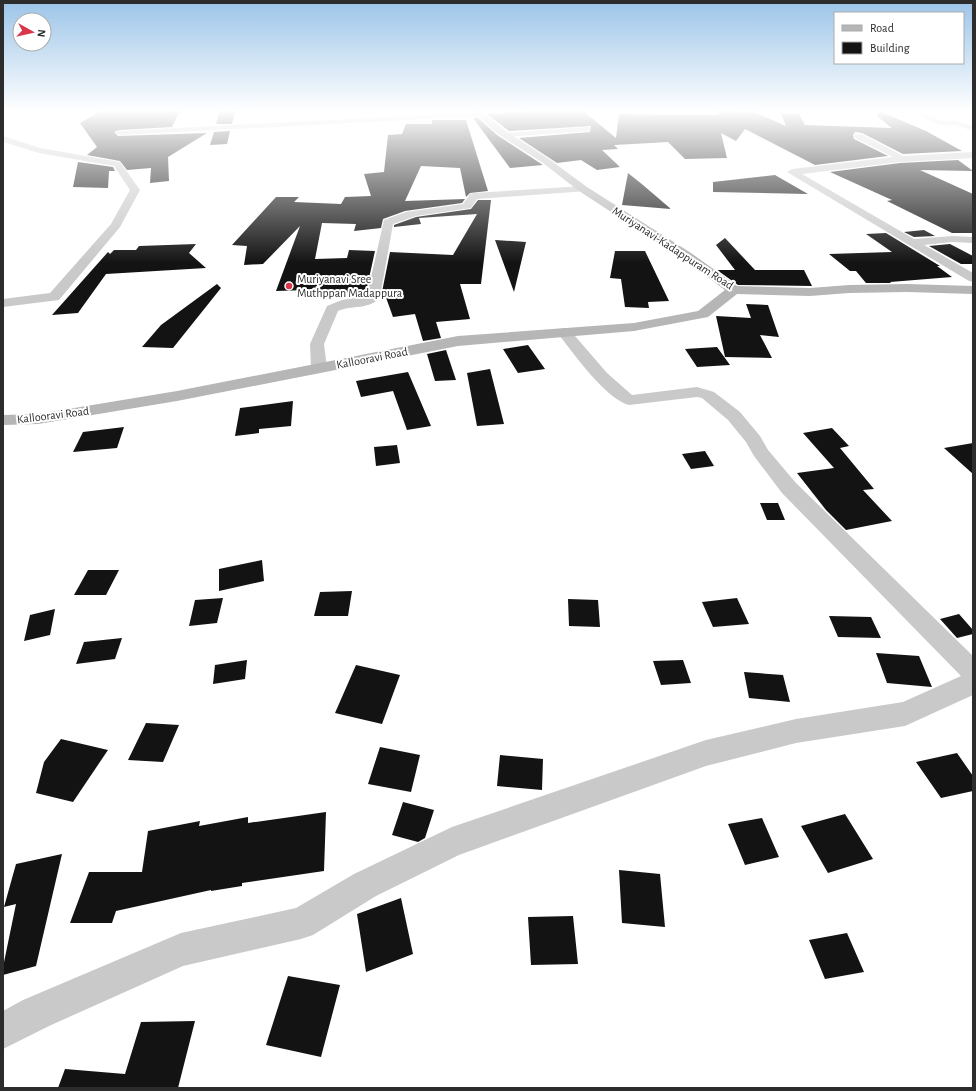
<svg xmlns="http://www.w3.org/2000/svg" width="976" height="1091" font-family="'Alegreya Sans',sans-serif">
  <style>
    .building { fill: #131313 }
    .lines { fill: none; stroke-linecap: round; stroke-linejoin: round }
    .street { fill: #c9c9c9; fill-rule: evenodd }
    .secondary { fill: #b6b6b6; fill-rule: evenodd }
    .poi-dot { fill: #da364b; stroke: #fff; stroke-width: 1.5 }
    .labels { text-anchor: middle; stroke-width: 4; stroke-linejoin: round; paint-order: stroke }
    .far-street-label { font-size: 12px; fill: #2c2c2c; stroke: #fff }
    .far-poi-label { font-size: 12px; fill: #2c2c2c; stroke: #fff; text-anchor: start }
  </style>
  <rect width="100%" height="100%" fill="#fff"/>
  <path class="building" d="M103 110H180L172 127 119 130 114 132 118 136 207 133 168 157 169 181 150 183 151 168 127 170 120 161 87 155 97 147 80 123Z
    M220 110H235L232 124H216Z
    M544 110H582L616 138 619 114 716 115 715 114H720L716 110H738L740 112 755 111 754 112 786 126 781 113 799 114 805 125 892 128 877 116 879 111 926 131 962 151 903 154 862 133 855 132 853 135 854 139 888 156 815 165 745 129 736 141 721 133 727 158 685 159 668 142 614 145 618 149 602 150 620 167 597 170 581 160 557 163 519 138 590 132 591 126 509 131 487 114Z
    M473 118H478L497 135 543 165 510 168Z
    M432 120H466L488 191 470 193 466 197 460 168 421 166 405 201 465 199 462 203 405 211 383 219 381 228 354 231 356 224 322 223 315 259 347 258 349 250 375 251 366 292 330 293V297L306 298 308 290 276 291 300 226 263 264 244 265 247 246 232 245 276 197H299L294 202 341 204 345 197 371 196 364 174 384 172 388 135 402 134 406 124H432Z
    M230 131 227 144 210 145 214 132Z
    M958 160 973 171 920 170 973 194V233H952L887 201 892 200 830 172 900 163Z
    M78 162 113 167 115 171H109L108 188 73 187Z
    M628 173 643 185 671 209 622 205Z
    M775 175 808 194 713 192V182Z
    M478 200H491L481 284H460L470 319 436 322 441 338 423 341 415 314 393 317 384 292H382L390 252 453 255 477 214 419 218 421 224 394 227V225L416 217 471 209Z
    M924 230 935 236 914 237 904 232Z
    M886 233 940 266H937L952 277 890 282 891 283H866L856 271H850L829 254 892 252 866 234Z
    M725 238 755 270H804L812 286 738 285 717 270H735L716 245Z
    M495 240 526 242 514 292Z
    M196 244 189 253 206 268 106 274 78 313 52 315 108 252 110 254 114 250H136L139 246Z
    M950 244 973 256V264H961L929 246Z
    M615 251H645L669 301 648 302 649 308 625 307 621 279 610 278Z
    M217 284 221 288 173 348 142 347 161 325Z
    M746 304 768 305 779 337 760 335 772 358 725 357 716 316 751 318Z
    M528 345 545 369 518 373 503 349Z
    M717 347 730 365 697 367 685 349Z
    M446 350 456 380 435 381 427 354Z
    M490 369 504 424 477 426 467 373Z
    M408 372 431 426 407 430 393 391 361 397 356 381Z
    M293 401 291 426 259 429V433L235 436 240 408Z
    M124 427 117 448 73 452 83 432Z
    M832 428 849 446 840 448 874 489 863 490 892 521 846 530 826 510 797 473 834 468 803 433Z
    M973 443V474L944 448Z
    M397 445 400 463 376 466 374 447Z
    M705 451 714 466 691 469 682 454Z
    M760 503H778L785 520H767Z
    M262 560 264 581 219 591V569Z
    M88 570H119L106 595H74Z
    M352 591 348 616H314L320 592Z
    M223 598 217 623 189 626 195 600Z
    M737 598 749 624 713 627 702 602Z
    M568 599 598 600 600 627 569 626Z
    M55 609 50 635 24 641 30 615Z
    M959 614 973 630V634L957 638 940 619Z
    M829 616 871 617 881 638 838 637Z
    M122 638 115 659 76 664 84 642Z
    M876 653 919 656 932 687 887 683Z
    M247 660 245 679 213 684 215 665Z
    M683 660 691 683 661 685 653 661Z
    M356 665 400 675 382 724 335 713Z
    M744 672 783 675 790 702 749 698Z
    M146 723 179 725 163 762 128 760Z
    M61 739 108 750 73 802 36 793 44 762Z
    M380 747 420 755 411 792 368 784Z
    M957 753 973 776V791L941 798 916 762Z
    M500 755 543 759 542 790 497 786Z
    M403 802 434 810 425 838 418 842 392 835Z
    M326 812 324 871 242 883V886L211 891V890L116 911 112 923H70L89 872H142L148 831 200 821 199 826 248 817V823Z
    M845 814 873 859 828 873 801 826Z
    M762 818 779 857 745 865 728 824Z
    M62 854 36 966 3 975V967L16 904 4 907 16 864Z
    M619 870 660 874 665 927 622 923Z
    M401 898 413 954 366 972 357 914Z
    M573 916 578 964 531 965 528 917Z
    M847 933 864 972 825 979 809 940Z
    M288 976 340 985 321 1057 266 1045Z
    M195 1021 178 1088H58L65 1069 125 1074 141 1022Z"/>
  <g class="lines">
    <path class="street" d="M908 110H919L943 121H957L973 126V131L956 125H939Z
      M480 112H483V116L119 135 115 133 119 131Z
      M587 127H590V131L506 137 502 135 506 133Z
      M855 134H861L903 156 973 152V158L900 162 802 174 914 239 952 236 973 237V243L952 242 924 245 973 273V282L969 281 787 172 792 169 893 157 855 138 854 136Z
      M3 136 40 148 120 162 140 190 120 227 59 300 3 307V299L50 293 111 224 130 190 114 166 39 153 3 142Z
      M583 186 588 189 587 191 477 199 471 208 416 216 393 224 380 297C371 310 351 305 338 311L324 344 327 368 324 371 319 373 314 371 311 368 310 344 327 306 342 300 364 297 367 295 384 220 406 212 463 204 470 194 474 193Z
      M564 328 569 329 607 373 632 395 697 387 714 392 740 412 760 436 768 450 796 483 973 656V695L905 726 796 743 706 766 459 855 376 896 313 935 301 939 183 966 49 1026 3 1049V1011L23 1000 181 933 296 908 354 874 452 827 706 740 796 719 903 702 961 676 782 493 754 456 746 442 728 420 702 398 697 397 629 405C606 399 574 354 559 335L557 332 559 329Z"/>
    <path class="secondary" d="M471 110H480L504 130 549 159 587 187 691 253 737 286 810 288 849 285 907 284 973 286V294L907 292 849 293 810 296 737 294 708 317 634 331 458 346 177 401 38 424 3 425V415L38 414 177 391 458 336 634 323 698 311 725 290 683 259 579 191 543 163 498 134Z"/>
  </g>
  <linearGradient id="sky" x2="0" y2="1"><stop stop-color="#9bc4e8"/><stop offset="0.42" stop-color="#fff"/><stop offset="1" stop-color="#fff" stop-opacity="0"/></linearGradient>
  <rect width="976" height="263" fill="url(#sky)"/>
  <circle class="poi-dot" cx="289" cy="286" r="4"/>
  <g class="labels">
    <g class="far-street-label">
      <text transform="translate(673 248) rotate(33)" y="4">Muriyanavi-Kadappuram Road</text>
      <text transform="translate(372 358) rotate(-11)" y="4">Kallooravi Road</text>
      <text transform="translate(53 415) rotate(-7)" y="4">Kallooravi Road</text>
    </g>
    <g class="far-poi-label">
      <text x="297" y="283">Muriyanavi Sree<tspan x="297" dy="14">Muthppan Madappura</tspan></text>
    </g>
  </g>
  <rect width="976" height="1091" fill="none" stroke="#2c2c2c" stroke-width="8"/>
  <rect x="834" y="12" width="130" height="52" fill="#ffffff" stroke="#ababab"/>
  <rect x="842" y="25" width="20" height="6" fill="#b6b6b6" stroke="#ababab"/>
  <text x="870" y="32" font-size="12" fill="#2c2c2c">Road</text>
  <rect x="842" y="42" width="20" height="12" fill="#131313" stroke="#ababab"/>
  <text x="870" y="52" font-size="12" fill="#2c2c2c">Building</text>
  <g transform="translate(32 32) rotate(98)"><circle r="19" fill="#ffffff" stroke="#ababab"/>
  <path d="M0-3L7 15L0 10L-7 15Z" fill="#da364b"/>
  <text y="-6" font-size="11" font-weight="bold" text-anchor="middle" fill="#2c2c2c">N</text>
  </g>
</svg>
